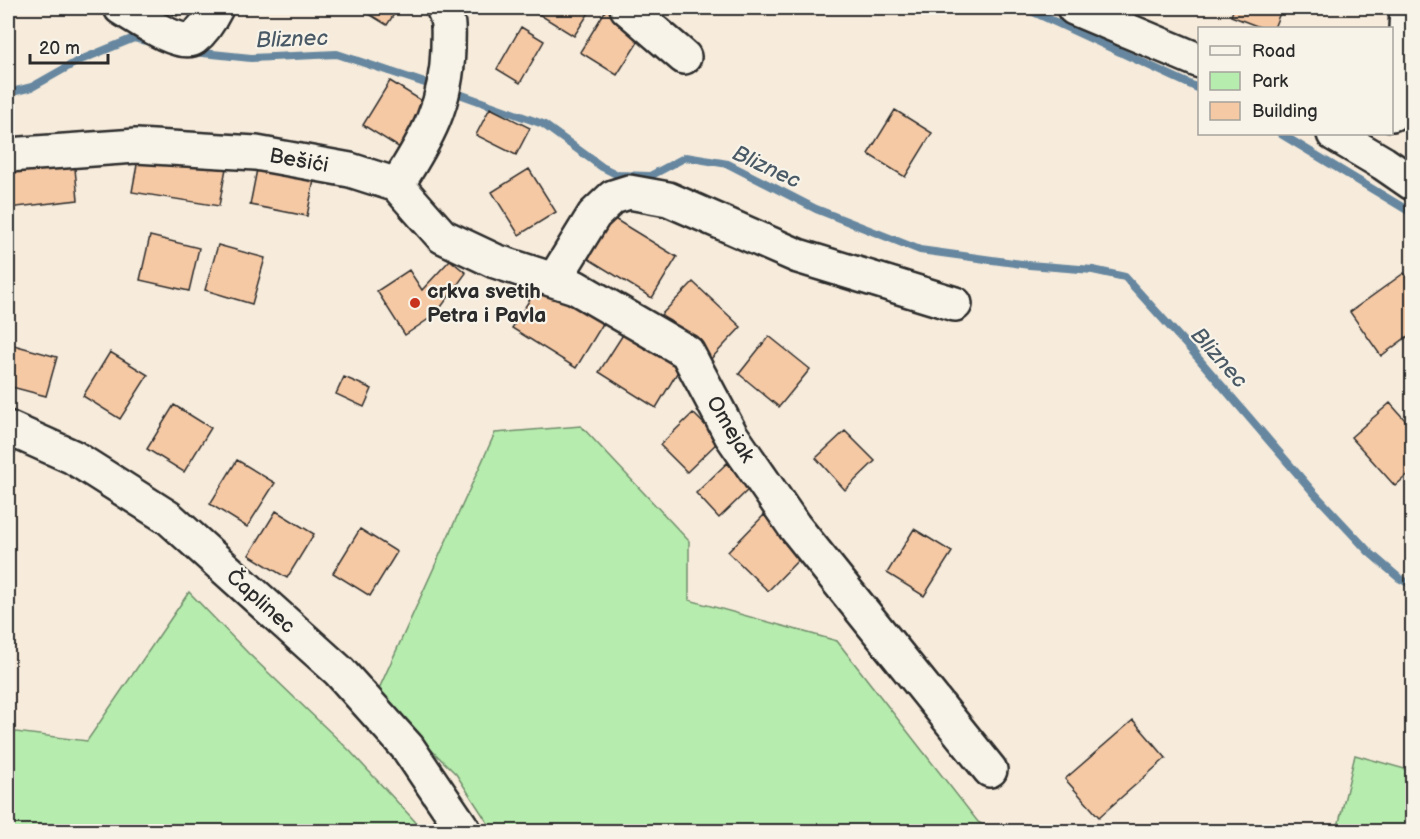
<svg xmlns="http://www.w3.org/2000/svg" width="1420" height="839" font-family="'Balsamiq Sans',sans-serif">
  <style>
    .green { fill: #b6ecad; stroke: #708c6c; stroke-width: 1.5 }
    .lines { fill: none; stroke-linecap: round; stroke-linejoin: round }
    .stream { stroke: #66879f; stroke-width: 8 }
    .building { fill: #f6c9a5; stroke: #2b2b2b; stroke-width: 1.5 }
    .minor-casing { stroke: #2b2b2b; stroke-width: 38 }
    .minor { stroke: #f7f3e8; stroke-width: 33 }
    .poi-dot { fill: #c8321e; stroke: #f7f3e8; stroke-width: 2 }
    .labels { text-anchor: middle; stroke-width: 4.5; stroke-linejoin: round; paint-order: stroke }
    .street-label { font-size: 21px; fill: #2b2b2b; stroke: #f7f3e8 }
    .poi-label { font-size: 21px; font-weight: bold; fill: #2b2b2b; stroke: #f7f3e8; text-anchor: start }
    .water-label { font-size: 22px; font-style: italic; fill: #495965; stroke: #f7f3e8 }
  </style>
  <rect width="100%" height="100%" fill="#f7ebdb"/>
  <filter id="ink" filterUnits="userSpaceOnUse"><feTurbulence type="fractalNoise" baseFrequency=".0167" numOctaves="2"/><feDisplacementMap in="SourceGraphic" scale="12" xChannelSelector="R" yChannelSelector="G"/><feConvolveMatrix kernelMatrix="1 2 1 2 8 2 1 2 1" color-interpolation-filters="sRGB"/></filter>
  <g filter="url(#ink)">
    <path class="green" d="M581 426 689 541V600L837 641 978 822 994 831H493L456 774 410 729 378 691 495 433Z
      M189 592 248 653 350 751 424 831H8V731L87 741Z
      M1355 755 1412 771V831H1337Z"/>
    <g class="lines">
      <path class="stream" d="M1025 8 1200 89
        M193 52 251 58 337 54 437 87
        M451 91 543 124 602 167 618 175 650 176 686 157 728 164 816 209 920 250 1029 265 1093 270 1125 277 1192 351 1314 493 1369 552 1399 578 1412 585
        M8 93 32 87 78 61 134 38 150 42
        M1281 134 1412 213"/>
    </g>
    <path class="building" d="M161 8H182L177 16Z
      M359 8H398L387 25Z
      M540 8H592L574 36 537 13Z
      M607 8 645 31 617 75 580 52Z
      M1234 8H1282L1274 28H1262L1231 16Z
      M521 27 544 41 520 83 497 69Z
      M390 81 427 104 400 148 363 125Z
      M490 108 530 128 516 155 476 135Z
      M895 110 932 133 905 177 868 154Z
      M140 148 227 163 219 206 132 192Z
      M74 158 78 200 8 208V165Z
      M259 159 316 170 307 216 250 205Z
      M529 169 556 212 519 235 492 192Z
      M613 218 677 257 652 298 587 258Z
      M150 236 199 248 189 291 140 280Z
      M218 245 265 258 252 304 205 290Z
      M450 260 466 273 436 314 405 335 377 291 409 270 422 290Z
      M1404 273 1412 284V333L1381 356 1350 312Z
      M693 282 741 327 709 361 661 315Z
      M540 283 604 322 576 368 512 328Z
      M624 333 680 368 656 408 599 372Z
      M769 336 810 369 779 407 739 374Z
      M10 344 57 357 46 396 8 386V355Z
      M110 352 148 375 120 419 83 396Z
      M344 377 372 389 364 407 336 394Z
      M1390 403 1412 428V471L1395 486 1351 437Z
      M174 405 211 428 184 472 147 449Z
      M693 413 720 440 687 472 660 445Z
      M845 431 875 461 845 490 816 458Z
      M237 460 275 483 247 527 210 504Z
      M727 463 750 488 719 518 696 493Z
      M276 511 314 534 287 578 249 555Z
      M764 515 804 554 768 591 728 552Z
      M360 529 397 552 370 596 333 573Z
      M914 529 952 552 924 596 887 573Z
      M1133 720 1166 758 1099 817 1065 779Z"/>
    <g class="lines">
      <g class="minor-casing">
        <path id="minor" d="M121 8C135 16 180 48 194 38 203 31 211 18 216 8
          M627 8 684 57
          M1074 8 1200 61
          M1392 114 1406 29 1407 8
          M1334 134 1383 163 1412 183
          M8 155 136 146 256 153 350 170 397 185C427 138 447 104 448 48 448 33 450 21 443 8
          M397 185 442 236 495 261 575 287 687 352 731 435 794 526 990 770
          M554 280 594 215 613 197 629 192 668 199 798 256 955 304
          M8 428 73 457 169 518 339 671 408 748 465 832"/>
      </g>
      <use href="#minor" class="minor"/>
    </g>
  </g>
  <circle class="poi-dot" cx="415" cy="303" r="6"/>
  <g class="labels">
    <g class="street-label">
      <text transform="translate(299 160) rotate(10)" y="7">Bešići</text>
      <text transform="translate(731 429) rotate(59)" y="7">Omejak</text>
      <text transform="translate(261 601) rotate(42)" y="7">Čaplinec</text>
    </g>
    <g class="poi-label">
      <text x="427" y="298">crkva svetih<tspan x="427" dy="24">Petra i Pavla</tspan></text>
    </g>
    <g class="water-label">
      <text transform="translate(292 38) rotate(-2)" y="8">Bliznec</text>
      <text transform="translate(767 166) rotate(25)" y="8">Bliznec</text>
      <text transform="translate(1220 357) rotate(48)" y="8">Bliznec</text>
    </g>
  </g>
  <rect width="1420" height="839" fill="none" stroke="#f7f3e8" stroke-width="30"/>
  <rect x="15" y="15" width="1390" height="809" fill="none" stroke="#2b2b2b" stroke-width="2" filter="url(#ink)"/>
  <rect x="1198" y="27" width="195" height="108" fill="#f7f3e8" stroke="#a5a39c" stroke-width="1.5"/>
  <rect x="1210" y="46" width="30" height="9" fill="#f7f3e8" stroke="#a5a39c" stroke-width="1.5"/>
  <text x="1252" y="57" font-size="18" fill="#2b2b2b">Road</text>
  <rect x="1210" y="72" width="30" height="18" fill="#b6ecad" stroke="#a5a39c" stroke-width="1.5"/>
  <text x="1252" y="87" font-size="18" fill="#2b2b2b">Park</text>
  <rect x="1210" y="102" width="30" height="18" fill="#f6c9a5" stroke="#a5a39c" stroke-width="1.5"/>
  <text x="1252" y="117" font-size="18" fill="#2b2b2b">Building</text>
  <path d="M30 54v9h78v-9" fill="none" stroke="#2b2b2b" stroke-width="3"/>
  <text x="39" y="54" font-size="18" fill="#2b2b2b" stroke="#f7f3e8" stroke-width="4.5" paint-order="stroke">20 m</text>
</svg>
